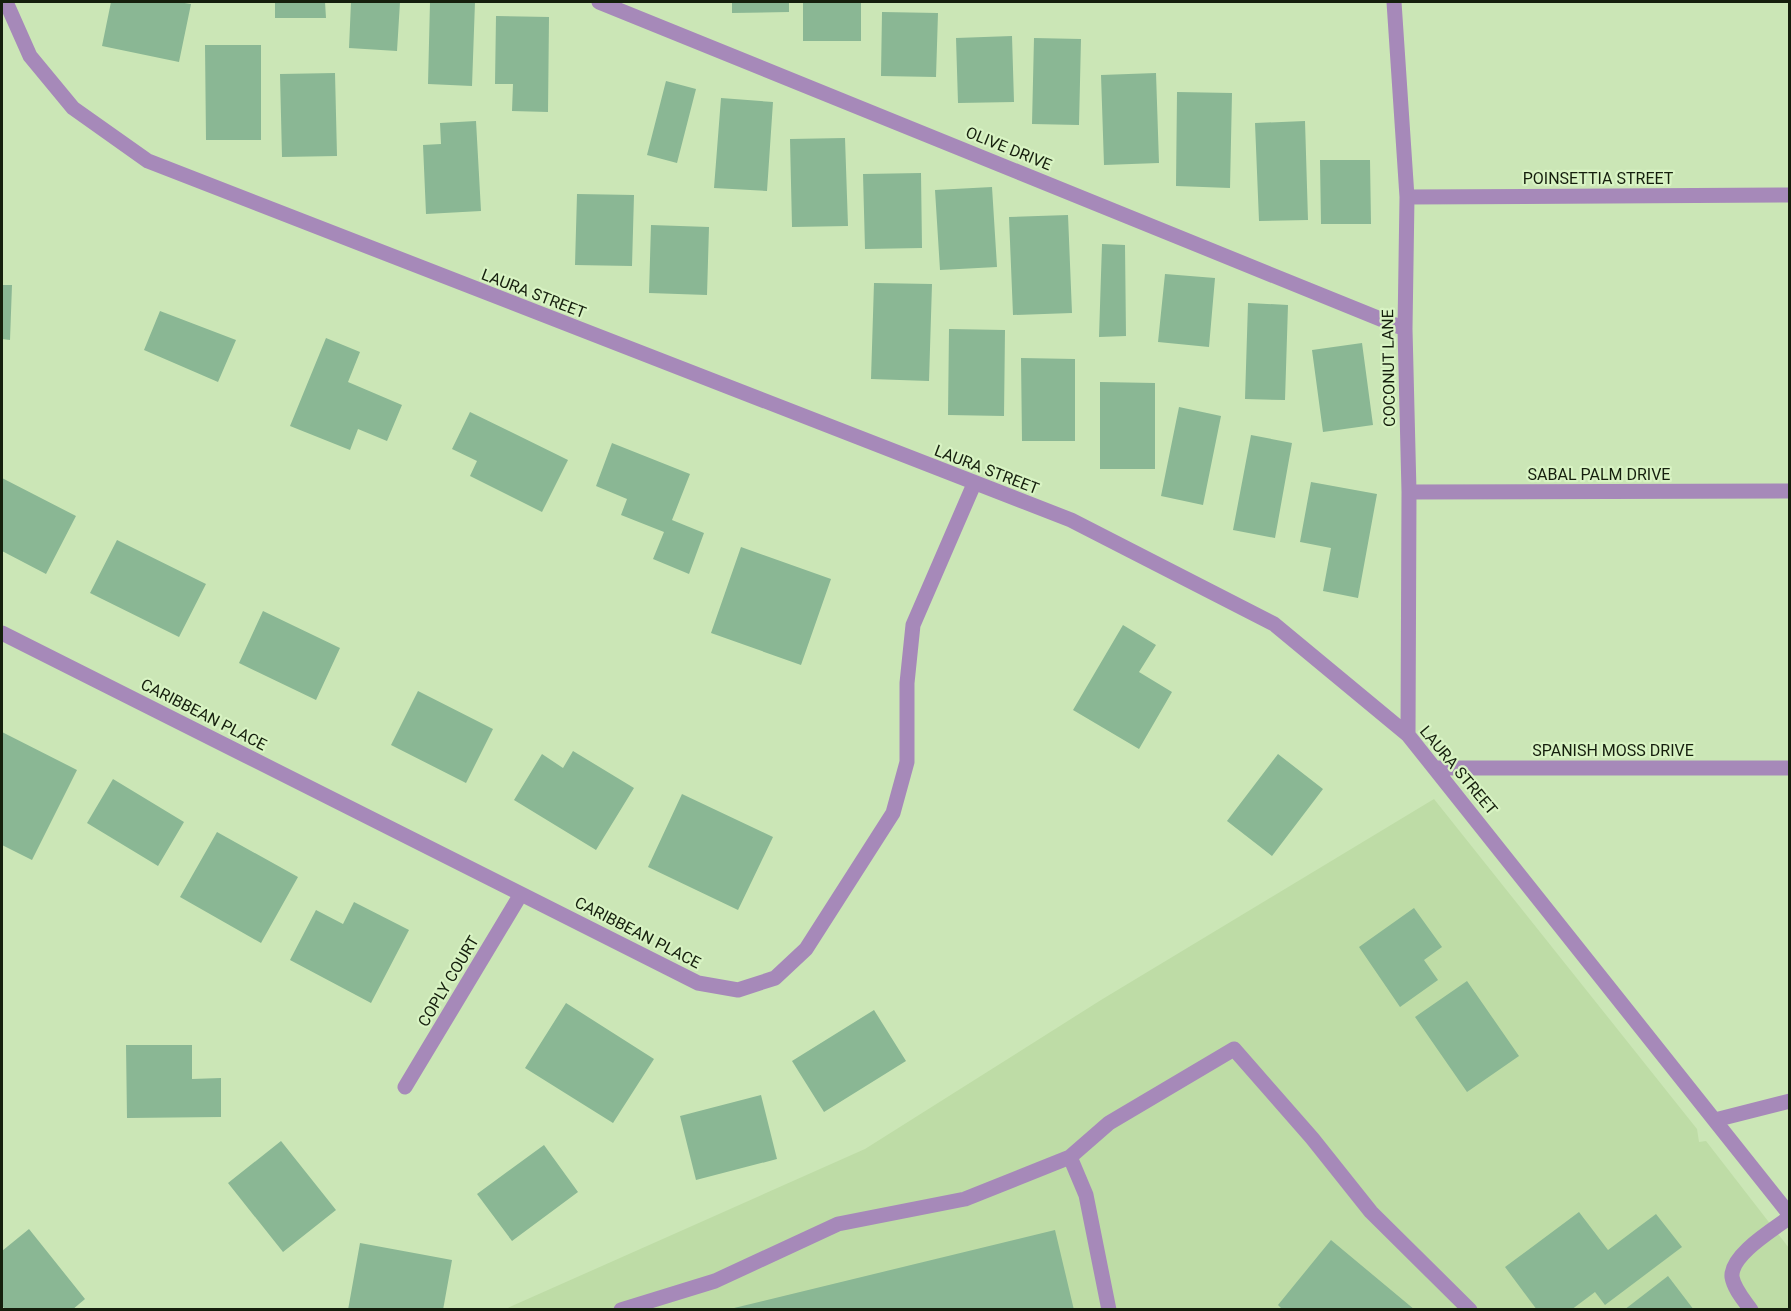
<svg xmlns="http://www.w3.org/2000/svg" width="1791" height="1311" font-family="Roboto,sans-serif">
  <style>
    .built { fill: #bedca6 }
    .building { fill: #8ab794 }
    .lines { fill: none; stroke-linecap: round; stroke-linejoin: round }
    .minor { stroke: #a689b9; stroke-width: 15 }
    .labels { text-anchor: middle; stroke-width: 4.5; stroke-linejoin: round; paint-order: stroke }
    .street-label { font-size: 16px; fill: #151f0d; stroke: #d8f3c3 }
  </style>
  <rect width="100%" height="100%" fill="#cbe6b6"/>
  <path class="built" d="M1434 799 1697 1129 1699 1142 1706 1141 1789 1248V1310H503L865 1149 1101 1000Z"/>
  <path class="building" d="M111 2H178L191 4 179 62 102 46Z
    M275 2H325L326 18H275Z
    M351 2H400L397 51 349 48Z
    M430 2H475L472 86 428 84Z
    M732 2H789V12L732 13Z
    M803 2H861V41H803Z
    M882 12 938 13 936 77 881 76Z
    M496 16 549 17 548 112 512 111 513 84H495Z
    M1012 36 1014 102 958 103 956 38Z
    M1034 38 1081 39 1079 125 1032 124Z
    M205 45H261V140H206Z
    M335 73 337 156 282 157 280 74Z
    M1156 73 1159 163 1104 165 1101 75Z
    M666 81 696 89 677 163 647 155Z
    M1177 92 1232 93 1230 188 1176 186Z
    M721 98 773 102 767 191 714 188Z
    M476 121 481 211 426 214 423 145 441 144 440 123Z
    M1305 121 1308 220 1259 221 1255 123Z
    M845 138 848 226 792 227 790 139Z
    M1320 160H1370L1371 224H1321Z
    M921 173 922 248 865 249 863 174Z
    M992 187 997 267 940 270 935 190Z
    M577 194 634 195 632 266 575 265Z
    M1068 215 1072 313 1013 315 1009 217Z
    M651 225 709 227 707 295 649 293Z
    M1102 244 1125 245 1126 336 1099 337Z
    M1165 274 1215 278 1209 347 1158 342Z
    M874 283 932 284 929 381 871 379Z
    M2 285H12L10 340 2 339Z
    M1248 303 1288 305 1285 400 1245 399Z
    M160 311 236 340 218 382 144 350Z
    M949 329 1005 330 1004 416 948 415Z
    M326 338 360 352 348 382 402 405 387 441 358 429 350 450 290 426Z
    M1362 343 1373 425 1323 432 1312 350Z
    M1021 358 1075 359V441H1022Z
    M1100 382 1155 383V469H1100Z
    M1179 407 1221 416 1203 505 1161 496Z
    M470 412 568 460 542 512 470 476 477 461 452 449Z
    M1251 435 1292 443 1275 538 1233 530Z
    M612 443 690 474 672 520 704 533 689 574 653 559 664 532 621 515 627 499 596 486Z
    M2 478 76 516 46 574 2 551Z
    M1311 482 1377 494 1358 598 1323 591 1331 548 1300 542Z
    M117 540 206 584 179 637 90 593Z
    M741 547 831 579 801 665 711 633Z
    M263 611 340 648 316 700 239 663Z
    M1123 625 1156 645 1139 672 1172 692 1139 749 1073 710Z
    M418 691 493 729 466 783 391 745Z
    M2 732 77 770 32 860 2 845Z
    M573 751 634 788 596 850 514 800 542 754 563 768Z
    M1278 754 1323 789 1272 856 1227 821Z
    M113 779 184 822 158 866 87 823Z
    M682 794 773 837 738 910 648 867Z
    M217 832 298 877 261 943 180 897Z
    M354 902 409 930 371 1003 290 960 316 910 343 924Z
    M1414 908 1442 947 1424 960 1438 980 1400 1007 1359 947Z
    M1467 981 1519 1056 1467 1092 1415 1017Z
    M566 1003 654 1059 613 1123 525 1068Z
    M874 1010 906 1061 824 1112 792 1061Z
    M126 1045H192V1079L221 1078V1117L127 1118Z
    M761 1095 777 1159 696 1180 680 1116Z
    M281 1141 336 1210 283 1252 228 1183Z
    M544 1145 578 1192 512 1241 477 1194Z
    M1579 1212 1608 1250 1656 1214 1682 1247 1605 1305 1595 1292 1571 1310H1537L1505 1267Z
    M29 1229 85 1299 72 1310H5L2 1305V1251Z
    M1055 1230 1074 1310H730V1309Z
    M1331 1240 1415 1310H1283L1278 1305Z
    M360 1243 452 1260 443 1310H348Z
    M1668 1276 1694 1310H1624Z"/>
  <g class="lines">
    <path class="minor" d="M6 2 30 56 73 108 148 161 1071 520 1274 624 1408 735 1790 1215
      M599 2 1405 329
      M1394 2 1407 197 1405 329 1409 492 1408 735
      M1407 197 1790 195
      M1409 492 1790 491
      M2 633 698 983 738 990 775 978 806 949 893 813 907 762V683L913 625 974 484
      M1436 768H1790
      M405 1087 521 894
      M1715 1120 1790 1101
      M621 1310 715 1281 838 1224 965 1199 1070 1157
      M1109 1310 1086 1195 1070 1157 1109 1123 1234 1049 1312 1138 1371 1212 1470 1310
      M1751 1310C1744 1300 1734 1289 1732 1277 1730 1255 1774 1229 1790 1217"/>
  </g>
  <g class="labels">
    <g class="street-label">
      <text transform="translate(1009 148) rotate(22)" y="6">OLIVE DRIVE</text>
      <text x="1598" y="184">POINSETTIA STREET</text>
      <text transform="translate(534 293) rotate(21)" y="6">LAURA STREET</text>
      <text transform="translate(1388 368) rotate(-91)" y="6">COCONUT LANE</text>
      <text transform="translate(987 469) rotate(21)" y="6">LAURA STREET</text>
      <text x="1599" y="480">SABAL PALM DRIVE</text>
      <text transform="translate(204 714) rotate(27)" y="6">CARIBBEAN PLACE</text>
      <text x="1613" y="756">SPANISH MOSS DRIVE</text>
      <text transform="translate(1459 770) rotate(50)" y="6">LAURA STREET</text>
      <text transform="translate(638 932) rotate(27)" y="6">CARIBBEAN PLACE</text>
      <text transform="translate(448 981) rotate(-59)" y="6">COPLY COURT</text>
    </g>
  </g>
  <rect width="1791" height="1311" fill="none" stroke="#151f0d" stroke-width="6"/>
</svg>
